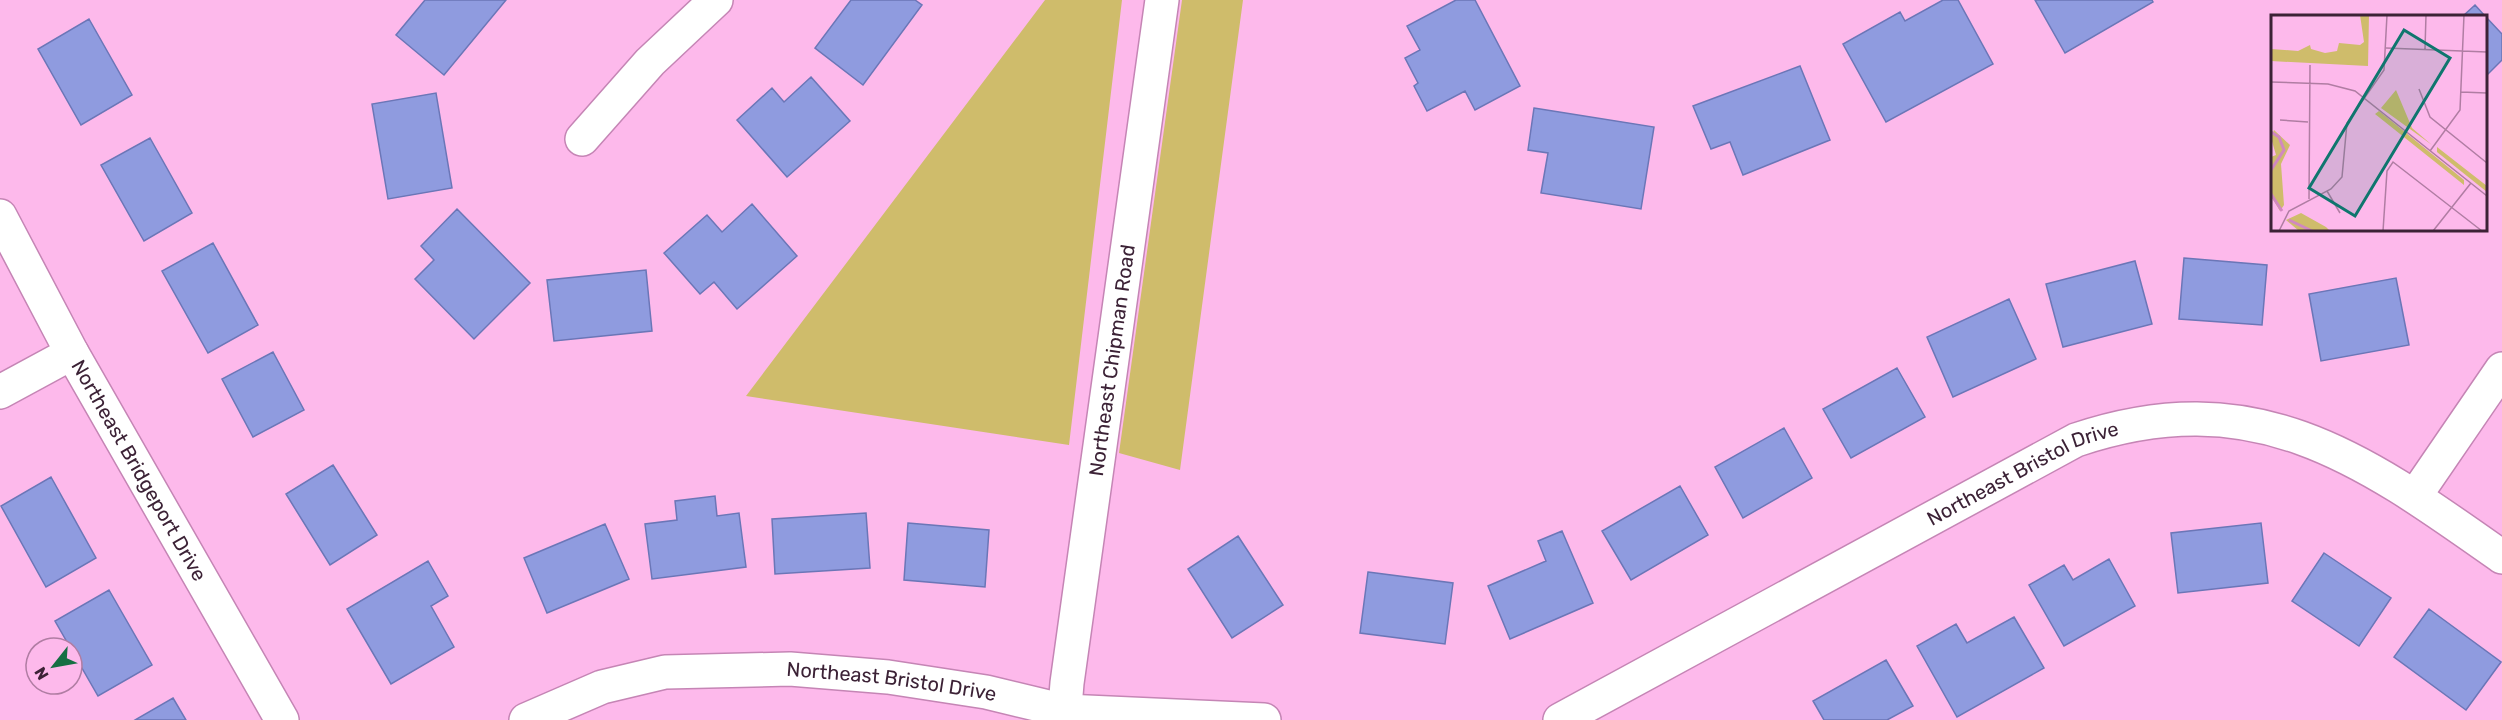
<svg xmlns="http://www.w3.org/2000/svg" width="2502" height="720" font-family="Rubik,sans-serif">
  <style>
    .grass { fill: #cfbc6b }
    .building { fill: #8f9bdf; stroke: #6b76b7; stroke-width: 1.5 }
    .lines { fill: none; stroke-linecap: round; stroke-linejoin: round }
    .street-casing { stroke: #c585b5; stroke-width: 36 }
    .street { stroke: #fff; stroke-width: 33 }
    .labels { text-anchor: middle; stroke-width: 5; stroke-linejoin: round; paint-order: stroke }
    .street-label { font-size: 20px; fill: #3c2236; stroke: #fdb9eb }
    .inset-river { fill: none; stroke: #d188bf; stroke-width: 3 }
    .inset-road { fill: none; stroke: #b07da3; stroke-width: 1.5 }
    .view { fill: #0f766e; fill-opacity: 0.15; stroke: #0f766e; stroke-width: 3 }
    .inset-edge { fill: none; stroke: #3c2236; stroke-width: 3 }
  </style>
  <rect width="100%" height="100%" fill="#fdb9eb"/>
  <path class="grass" d="M1045 0H1122L1069 445 746 396Z
    M1182 0H1243L1180 470 1119 453Z"/>
  <path class="building" d="M425 0H506L444 75 396 35Z
    M851 0H915L922 5 863 85 815 48Z
    M1456 0H1475L1520 86 1475 110 1465 91 1427 111 1414 86 1418 83 1405 58 1420 50 1407 26Z
    M1943 0H1958L1993 64 1886 122 1843 44 1900 12 1905 21Z
    M2035 0H2152L2153 2 2065 53Z
    M2475 5 2485 16H2463Z
    M2486 17 2502 34V60L2486 76Z
    M89 19 132 95 81 125 38 49Z
    M1800 66 1830 140 1743 175 1730 142 1711 149 1693 106Z
    M811 77 850 121 787 177 737 120 772 88 784 102Z
    M436 93 452 188 388 199 372 104Z
    M1534 108 1654 127 1641 209 1541 193 1548 153 1528 150Z
    M150 138 192 213 144 241 101 165Z
    M752 204 797 256 737 309 714 282 700 294 664 253 707 215 722 232Z
    M457 209 530 283 474 339 415 279 434 260 421 246Z
    M213 243 258 325 208 353 162 271Z
    M2184 258 2267 265 2262 325 2179 319Z
    M2135 261 2152 324 2063 347 2046 284Z
    M646 270 652 331 554 341 547 280Z
    M2396 278 2409 345 2321 361 2309 294Z
    M2009 299 2036 359 1953 397 1927 337Z
    M273 352 304 410 253 437 222 379Z
    M1897 368 1925 417 1851 458 1823 409Z
    M1784 428 1812 478 1743 518 1715 467Z
    M333 465 377 535 330 565 286 494Z
    M51 477 96 558 46 587 1 506Z
    M1680 486 1708 535 1631 580 1602 531Z
    M715 496 717 516 739 513 746 567 652 579 645 524 677 520 675 501Z
    M866 513 870 568 775 574 772 519Z
    M908 523 989 530 985 587 904 580Z
    M2261 523 2268 583 2178 593 2171 533Z
    M605 524 629 579 547 613 524 558Z
    M1562 531 1593 603 1510 639 1488 586 1546 561 1538 541Z
    M1238 536 1283 605 1232 638 1188 569Z
    M2324 553 2391 598 2359 646 2292 601Z
    M2109 559 2135 606 2064 646 2029 585 2064 565 2073 580Z
    M428 561 448 596 431 606 454 647 391 684 347 609Z
    M1368 572 1453 583 1445 644 1360 633Z
    M109 590 152 665 98 696 55 621Z
    M2429 609 2501 662 2466 710 2394 657Z
    M2014 617 2044 668 1957 717 1917 646 1956 624 1967 643Z
    M1886 660 1913 706 1887 720H1824L1813 701Z
    M173 698 186 720H135Z"/>
  <g class="lines">
    <g class="street-casing">
      <g id="street">
        <path d="M582 139 650 62 716 0"/>
        <path id="s1" d="M0 216 72 353 282 720"/>
        <path d="M0 392 72 353"/>
        <path d="M2415 496 2502 369"/>
        <path id="s2" d="M526 720 602 687 665 672 790 669 888 677 986 692 1065 711 1264 720"/>
        <path id="s3" d="M1064 720 1067 683 1162 0"/>
        <path id="s4" d="M1560 720 2076 440C2255 380 2362 458 2502 557"/>
      </g>
    </g>
    <use href="#street" class="street"/>
  </g>
  <g class="labels">
    <g class="street-label">
      <text dy="7" stroke="none"><textPath href="#s3" startOffset="363">Northeast Chipman Road</textPath></text>
      <text dy="7" stroke="none"><textPath href="#s1" startOffset="290">Northeast Bridgeport Drive</textPath></text>
      <text dy="7" stroke="none"><textPath href="#s4" startOffset="525">Northeast Bristol Drive</textPath></text>
      <text dy="7" stroke="none"><textPath href="#s2" startOffset="375">Northeast Bristol Drive</textPath></text>
    </g>
  </g>
  <g transform="translate(2271 15)">
    <rect width="216" height="216" fill="#fdb9eb"/>
    <path d="M125 75 141 113 161 130 110 93ZM108 96 193 165V170L104 99ZM166 132 216 171V177L166 137Z" fill="#cfbc6b"/>
    <path d="M89 0H98L97 51 0 46V34L27 36 39 30 40 34 54 38 66 36 68 28 89 30 93 27ZM3 115 19 130 10 149 13 190 9 196 0 181V142L5 140 0 123ZM30 198 55 212 59 216H28L15 205Z" fill="#cfbc6b"/>
    <path class="inset-river" d="M0 117 8 122 13 135 0 155M0 179 11 196M18 205 41 216"/>
    <path class="inset-road" d="M115 33 216 37M154 34 155 0M0 67 57 69 84 76 216 181M148 74 159 102 216 148M190 77 216 78M9 105 37 107M159 136 189 95 193 0M56 176 69 198M38 184 39 50M8 216 18 196 60 174 71 162 76 108 113 55 116 0M112 216 116 156 122 147 211 216M162 216 200 168"/>
    <path class="view" d="M133 15 179 43 84 201 38 173Z"/>
    <rect width="216" height="216" class="inset-edge"/>
  </g>
  <g transform="translate(54 666) rotate(239)"><circle r="28" fill="#fdb9eb" stroke="#b07da3" stroke-width="1.5"/>
  <path d="M0-4.5L10 22L0 15L-10 22Z" fill="#156f43"/>
  <text y="-9" font-size="16" font-weight="bold" text-anchor="middle" fill="#3c2236">N</text>
  </g>
</svg>
